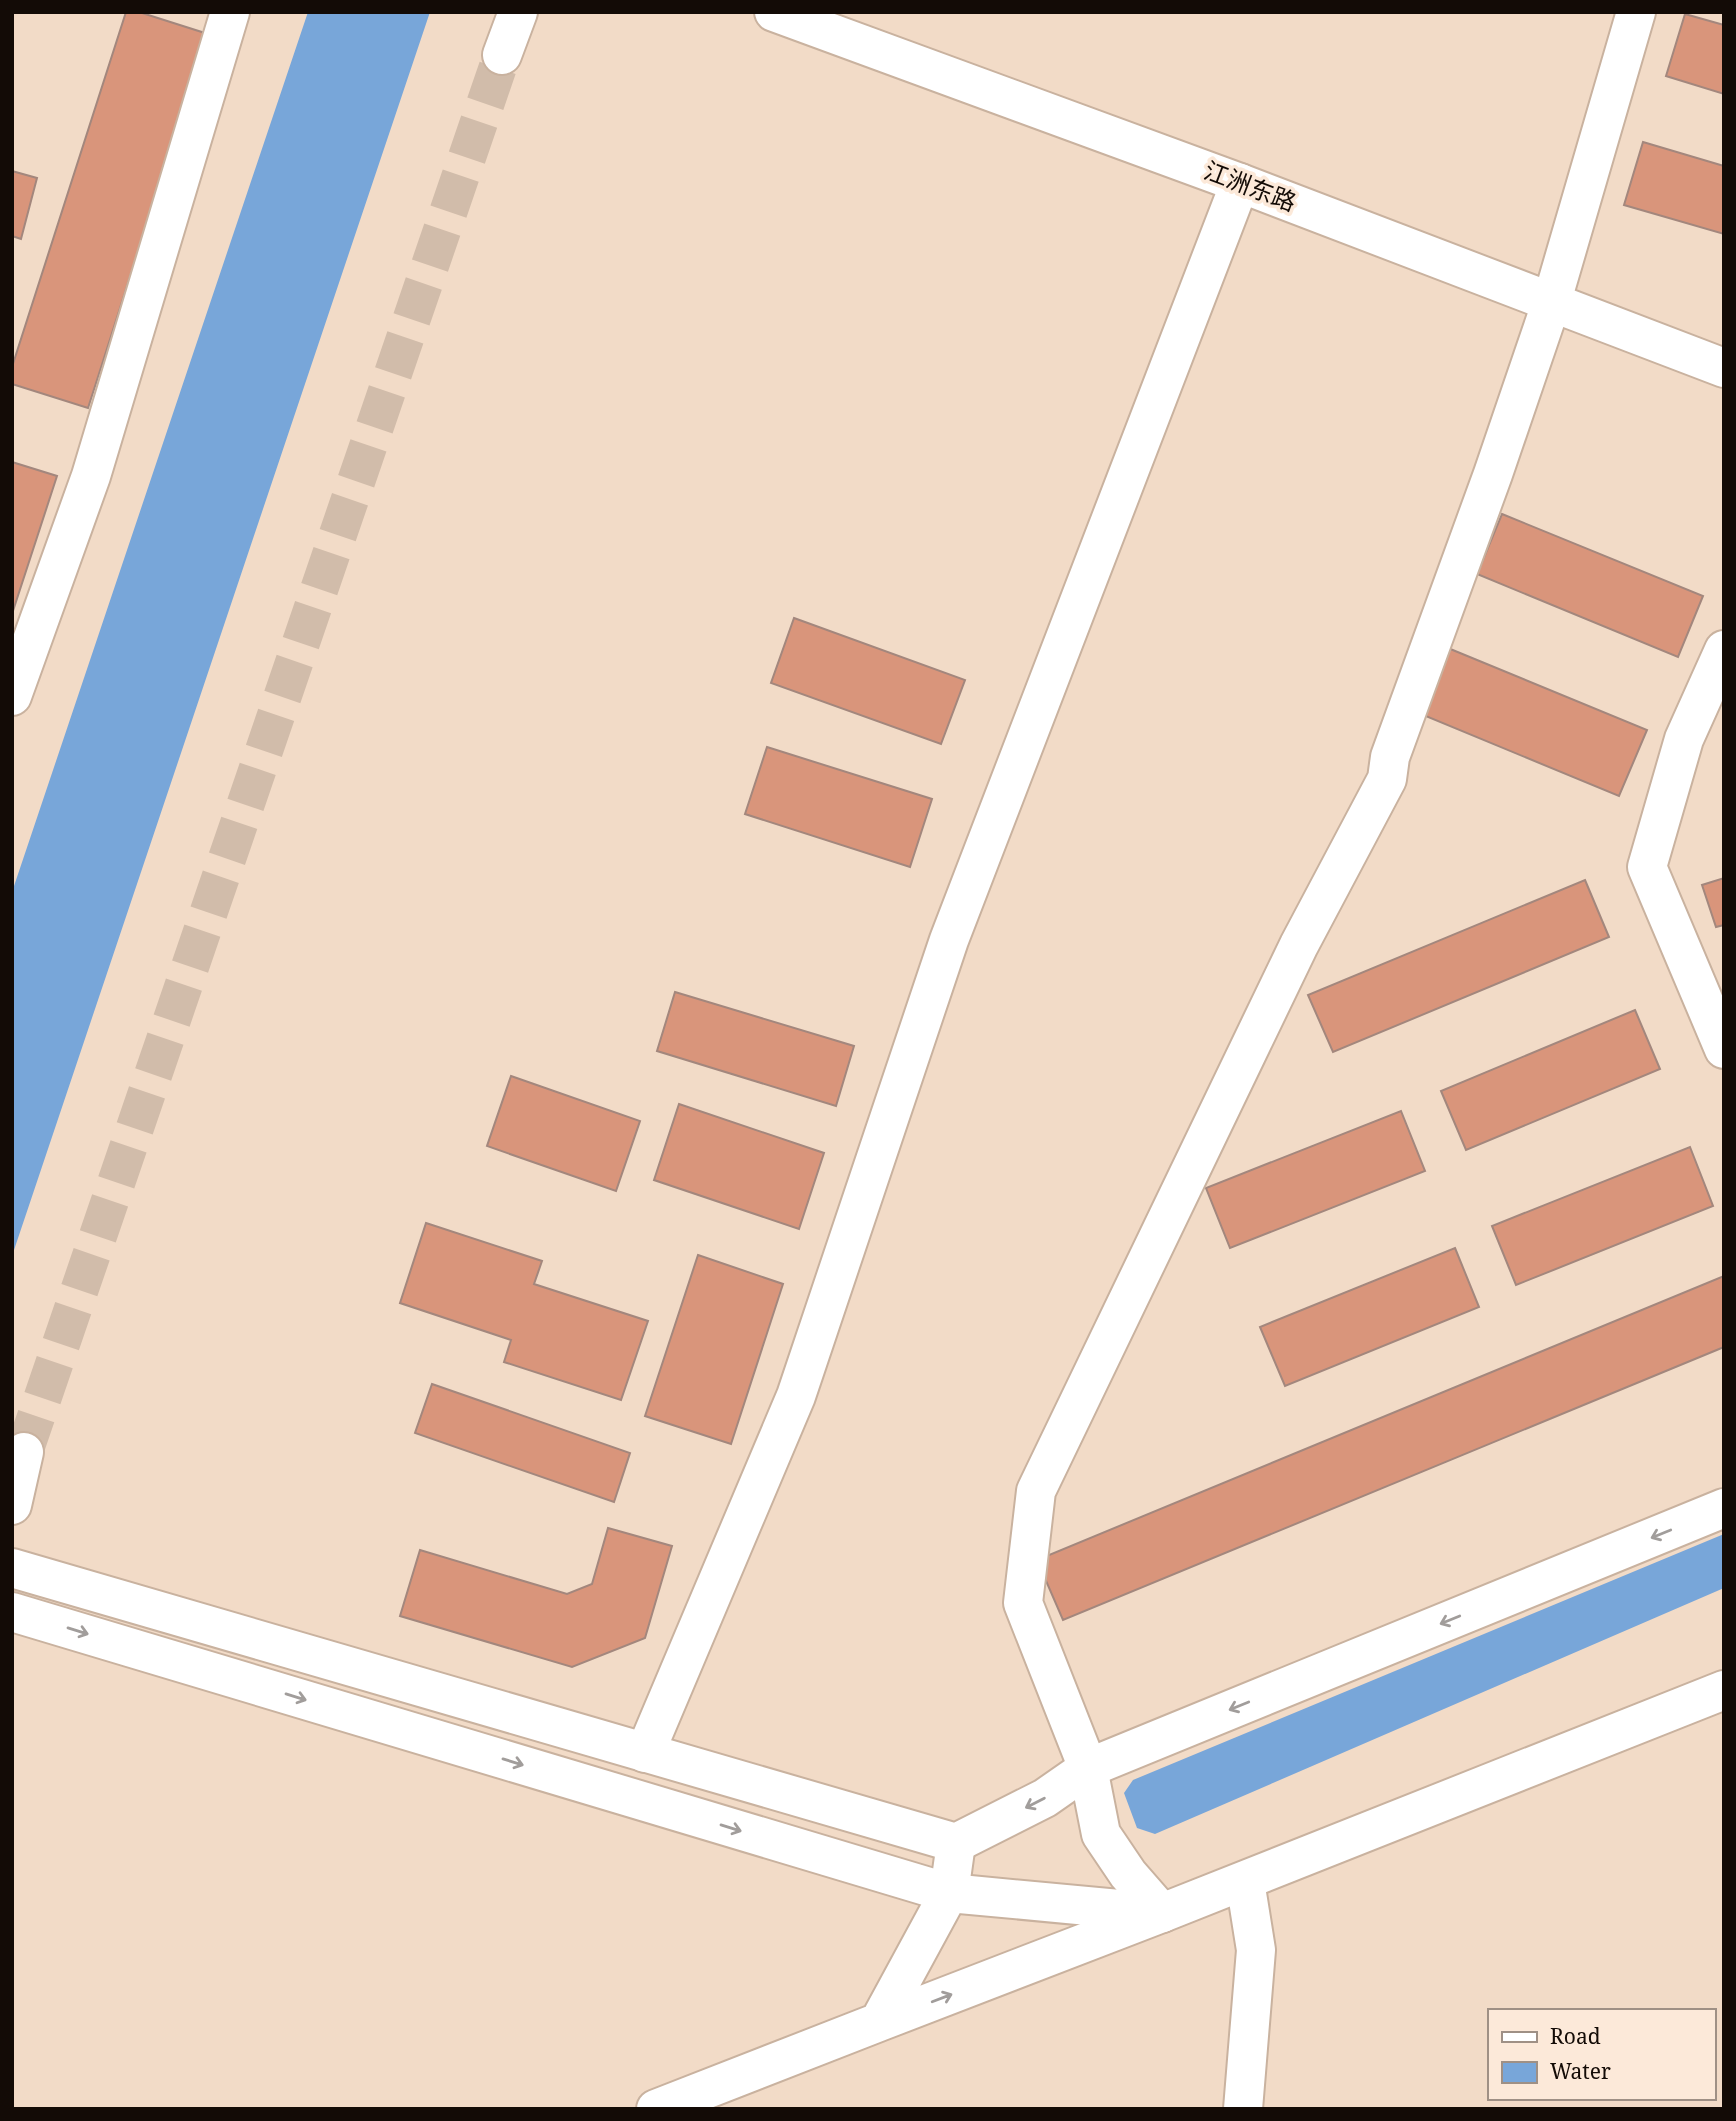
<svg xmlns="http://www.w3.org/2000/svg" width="1736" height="2121" font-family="'Noto Serif','Noto Sans SC',serif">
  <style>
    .water { fill: #78a6d9 }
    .building { fill: #d9957b; stroke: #a3877d; stroke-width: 2 }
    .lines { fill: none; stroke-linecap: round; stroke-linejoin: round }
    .tertiary-tunnel { stroke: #d1bcaa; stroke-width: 38; stroke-dasharray: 38 19; stroke-linecap: butt }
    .minor-casing { stroke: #c9b29f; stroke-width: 42 }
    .tertiary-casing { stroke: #c9b29f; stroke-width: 42 }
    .secondary-casing { stroke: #c9b29f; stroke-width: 42 }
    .minor { stroke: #fff; stroke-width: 38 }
    .tertiary { stroke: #fff; stroke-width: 38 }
    .secondary { stroke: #fff; stroke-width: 38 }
    .oneway { stroke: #a19d9b }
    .labels { text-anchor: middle; stroke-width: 7; stroke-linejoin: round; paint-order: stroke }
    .street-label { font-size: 24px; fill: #130b06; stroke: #fce9d9 }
  </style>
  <rect width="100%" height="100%" fill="#f2dbc7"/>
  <path class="water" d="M308 12H430L12 1256V892Z
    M1724 1534V1588L1155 1834 1137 1828 1124 1793 1133 1780Z"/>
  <path class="building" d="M126 12H139L208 34 88 408 12 384V367Z
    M1685 14 1724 25V94L1666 76Z
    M1643 142 1724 166V234L1624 205Z
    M12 171 37 178 21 239 12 236Z
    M12 462 57 476 12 614Z
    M1502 514 1703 596 1678 657 1477 574Z
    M794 618 965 680 941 744 771 683Z
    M1443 646 1647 730 1619 796 1416 712Z
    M767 747 932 799 910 867 745 814Z
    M1724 878V925L1716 927 1702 885Z
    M1585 880 1609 937 1333 1052 1308 995Z
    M675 992 854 1046 836 1106 657 1051Z
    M1635 1010 1660 1069 1466 1150 1441 1091Z
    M511 1076 640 1121 616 1191 487 1146Z
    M679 1104 824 1153 799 1229 654 1180Z
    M1401 1111 1425 1171 1230 1248 1206 1188Z
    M1690 1147 1713 1206 1516 1285 1492 1226Z
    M426 1223 542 1261 534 1284 648 1321 621 1400 504 1362 511 1340 400 1303Z
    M1455 1248 1479 1307 1285 1386 1260 1327Z
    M698 1255 783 1284 731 1444 645 1416Z
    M1724 1276V1347L1063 1620 1037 1560Z
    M432 1384 630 1453 614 1502 415 1433Z
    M608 1528 672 1546 645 1638 572 1667 400 1616 420 1550 567 1594 592 1584Z"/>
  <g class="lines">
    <path class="tertiary-tunnel" d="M24 1452 502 55"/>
    <g class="minor-casing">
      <path id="minor" d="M1724 650 1684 739 1647 867 1724 1049
        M12 696 91 476 230 12
        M645 1753 796 1396 949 940 1240 183
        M1162 1913 1128 1874 1101 1834 1088 1768 1023 1603 1036 1491 1299 945 1387 779 1390 757 1493 474 1551 304 1636 12
        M1243 2109 1256 1950 1245 1881"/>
    </g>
    <g class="tertiary-casing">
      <path id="tertiary" d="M502 55 518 12
        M12 1505 24 1452
        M879 2022 1162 1913
        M656 2109 879 2022 949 1893 956 1843"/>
    </g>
    <g class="secondary-casing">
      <path id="secondary" d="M774 12 1240 183 1724 368
        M12 1568 956 1843 1045 1798 1088 1768 1724 1508
        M12 1612 949 1893 1162 1913 1724 1690"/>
    </g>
    <use href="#minor" class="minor"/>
    <use href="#tertiary" class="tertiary"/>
    <use href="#secondary" class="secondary"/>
  </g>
  <defs><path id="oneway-shaft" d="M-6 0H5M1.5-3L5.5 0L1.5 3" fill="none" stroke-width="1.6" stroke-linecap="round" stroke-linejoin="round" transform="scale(1.75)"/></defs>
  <g class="oneway">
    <use href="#oneway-shaft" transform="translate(1661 1534) rotate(158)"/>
    <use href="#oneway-shaft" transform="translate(1450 1620) rotate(158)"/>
    <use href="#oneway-shaft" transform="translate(78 1631) rotate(17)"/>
    <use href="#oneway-shaft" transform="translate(296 1697) rotate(17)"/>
    <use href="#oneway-shaft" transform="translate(1239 1706) rotate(158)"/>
    <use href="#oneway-shaft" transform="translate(513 1762) rotate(17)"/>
    <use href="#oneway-shaft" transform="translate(1035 1803) rotate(153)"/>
    <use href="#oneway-shaft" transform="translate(731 1828) rotate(17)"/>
    <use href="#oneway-shaft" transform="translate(942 1998) rotate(-21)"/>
  </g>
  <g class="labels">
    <g class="street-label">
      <text transform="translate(1250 187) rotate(21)" y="8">江洲东路</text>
    </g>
  </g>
  <rect width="1736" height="2121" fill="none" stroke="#130b06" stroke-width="28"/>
  <rect x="1488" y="2009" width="228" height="91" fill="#fce9d9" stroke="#9f9085" stroke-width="2"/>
  <rect x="1502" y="2032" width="35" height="10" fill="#ffffff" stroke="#9f9085" stroke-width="2"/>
  <text x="1550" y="2044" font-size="21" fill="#130b06">Road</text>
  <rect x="1502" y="2062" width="35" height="21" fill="#78a6d9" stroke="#9f9085" stroke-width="2"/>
  <text x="1550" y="2079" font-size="21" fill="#130b06">Water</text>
</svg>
